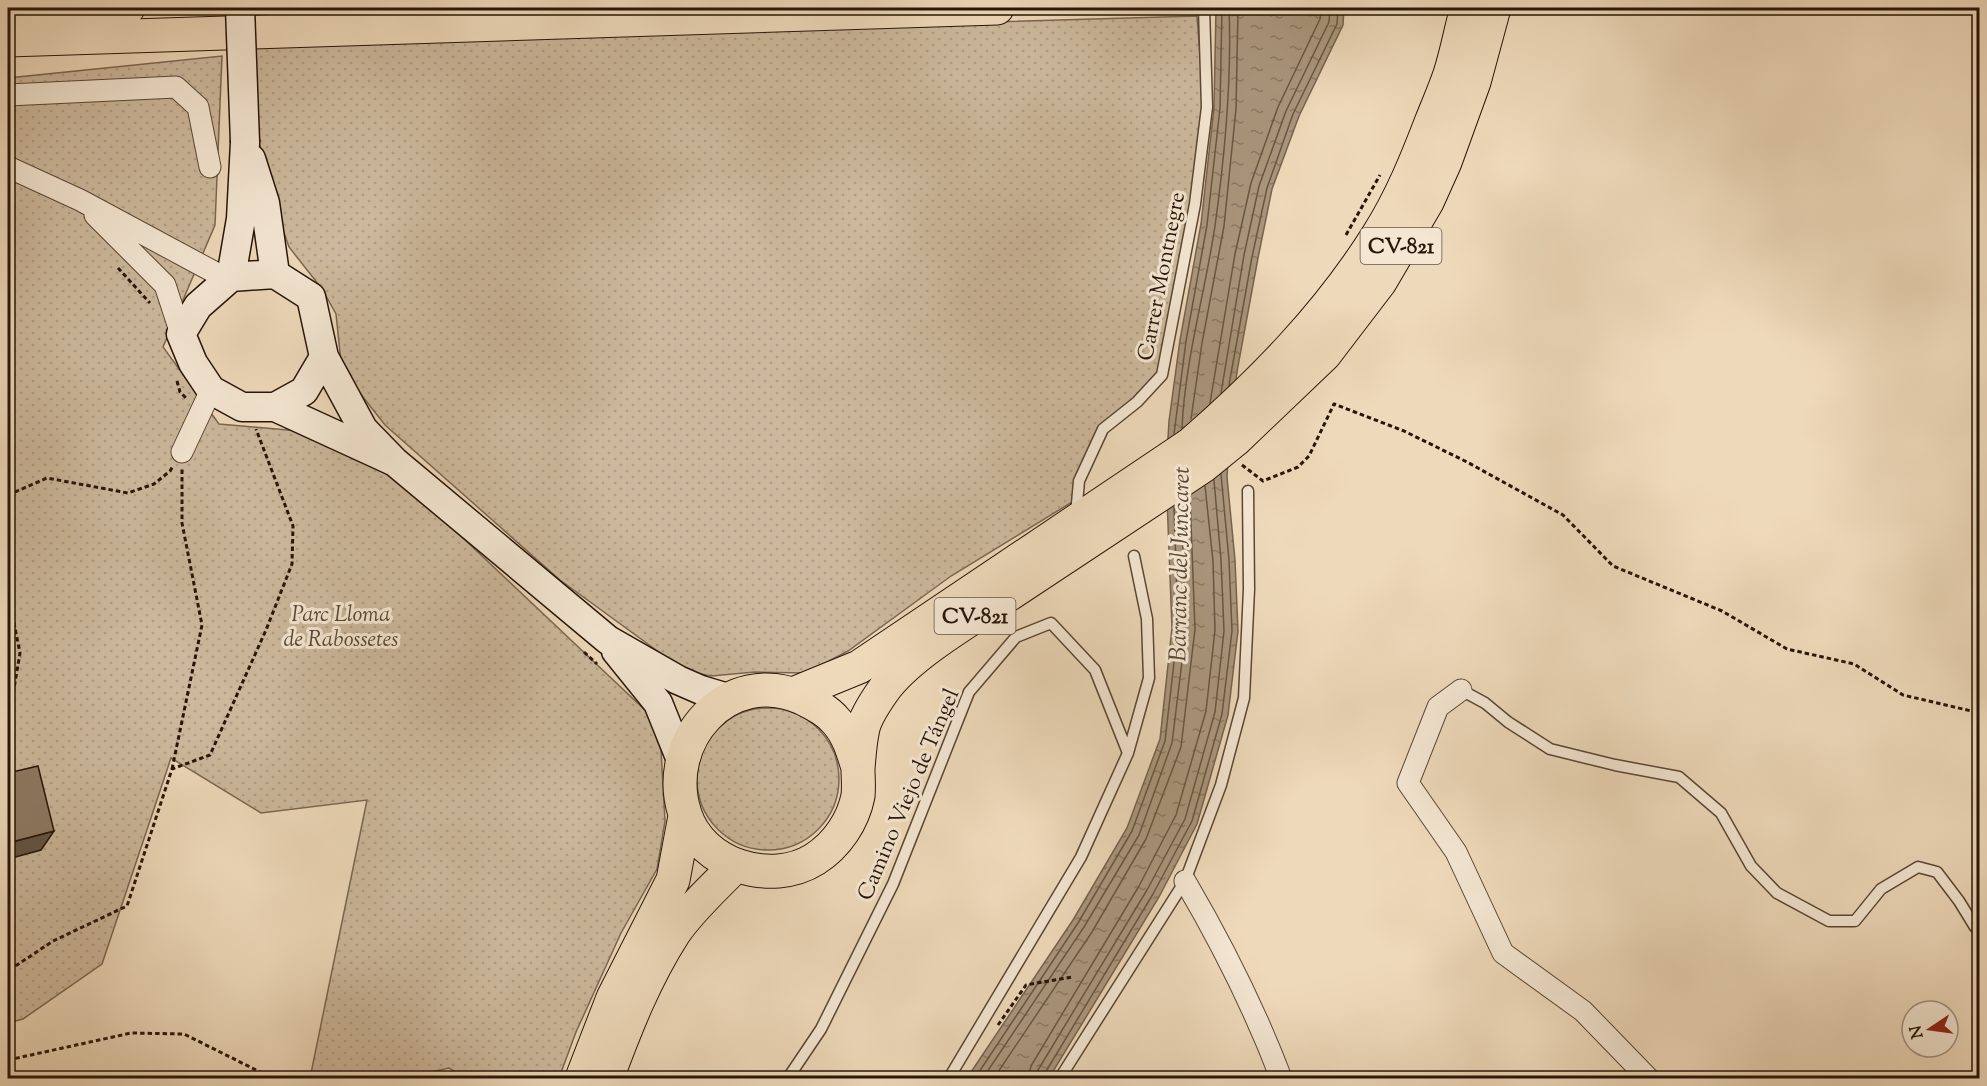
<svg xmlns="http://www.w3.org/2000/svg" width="1987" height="1086" font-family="'Sorts Mill Goudy',serif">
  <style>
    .grass { fill: url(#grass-dots); stroke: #7a6652; stroke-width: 1.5 }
    .water { fill: url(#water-ripples); stroke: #76624e; stroke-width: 1.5 }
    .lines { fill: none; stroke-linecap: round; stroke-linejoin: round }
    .shore { stroke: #685642; stroke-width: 1.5 }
    .service-casing { stroke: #594634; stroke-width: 13 }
    .minor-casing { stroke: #594634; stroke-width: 23 }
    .secondary-casing { stroke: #271508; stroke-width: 31 }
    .primary-casing { stroke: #271508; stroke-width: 35 }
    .motorway-casing { stroke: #271508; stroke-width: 35 }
    .path { stroke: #271508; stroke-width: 3; stroke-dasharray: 4.5 3; stroke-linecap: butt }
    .service { stroke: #f4e6d2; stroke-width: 10 }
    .minor { stroke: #f4e6d2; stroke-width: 21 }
    .secondary { stroke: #f4e6d2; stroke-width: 28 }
    .primary { stroke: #eed9ba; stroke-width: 33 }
    .motorway { stroke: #eed9ba; stroke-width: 33 }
    .secondary-bridge-casing { stroke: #271508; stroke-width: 31; stroke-linecap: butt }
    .secondary-bridge { stroke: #f4e6d2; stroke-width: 28 }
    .shaded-wall { fill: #635647; stroke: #271508; stroke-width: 1.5 }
    .building { fill: #8e7b65; stroke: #271508; stroke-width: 1.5 }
    .labels { text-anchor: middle; stroke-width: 6; stroke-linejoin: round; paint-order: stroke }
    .shield { fill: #f4e6d2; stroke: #645445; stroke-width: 1.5 }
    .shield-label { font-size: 21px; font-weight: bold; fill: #271508 }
    .street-label { font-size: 22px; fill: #271508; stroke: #f4e6d2 }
    .park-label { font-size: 22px; font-style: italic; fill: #594634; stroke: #f4e6d2 }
    .water-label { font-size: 24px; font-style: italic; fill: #5b4937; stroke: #f4e6d2 }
  </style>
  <defs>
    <pattern id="grass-dots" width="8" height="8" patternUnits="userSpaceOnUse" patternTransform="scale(1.5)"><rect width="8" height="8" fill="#ccb89c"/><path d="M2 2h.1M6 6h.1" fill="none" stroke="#af9d85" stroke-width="1.8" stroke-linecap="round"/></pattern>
    <pattern id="water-ripples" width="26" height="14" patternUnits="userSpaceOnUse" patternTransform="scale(1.5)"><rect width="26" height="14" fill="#aa967d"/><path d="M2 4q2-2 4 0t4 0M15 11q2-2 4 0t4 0" fill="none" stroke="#8a7964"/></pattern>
  </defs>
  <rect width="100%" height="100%" fill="#eed9ba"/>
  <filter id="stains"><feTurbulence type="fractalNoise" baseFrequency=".00333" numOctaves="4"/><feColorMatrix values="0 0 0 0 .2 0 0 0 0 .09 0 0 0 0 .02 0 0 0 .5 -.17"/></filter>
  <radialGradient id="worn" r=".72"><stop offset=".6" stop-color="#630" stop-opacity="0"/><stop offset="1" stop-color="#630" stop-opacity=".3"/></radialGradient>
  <path class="grass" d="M1197 16 1204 108 1195 204 1162 375 1103 429 1077 499 951 576 848 651 806 673 755 672 711 676 685 671 560 580 385 425 352 383 341 362 336 314 322 289 289 247 273 201 259 141 249 129 250 44Z
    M222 56 215 225 163 347 219 424 299 431 384 470 463 538 648 713 661 750 665 821 657 869 621 933 576 1032 559 1078H466L449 1068 403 1078H310L367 800 261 813 171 758 102 964 23 1019 8 1023V78Z
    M697 779a71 71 0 1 1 142 0a71 71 0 1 1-142 0Z"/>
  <path class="water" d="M1216 8H1344L1343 25 1299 116 1272 189 1258 258 1238 366 1231 412 1227 477 1235 560 1238 631 1228 715 1197 824 1159 897 1049 1078H967L1073 920 1127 828 1160 739 1172 628 1166 472 1169 421 1180 340 1201 224 1214 108Z"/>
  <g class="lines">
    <path class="shore" d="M1229 385 1252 257 1267 188 1293 114 1337 24 1338 8
      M1221 393 1244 255 1259 186 1286 111 1329 22 1330 8
      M1210 403 1235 254 1251 183 1278 107 1320 19 1321 8
      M1191 419 1202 343 1224 226 1236 109 1238 8
      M1182 428C1185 360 1205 293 1215 226 1225 154 1232 80 1229 8
      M1174 434 1186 341 1207 225 1220 108 1222 8
      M975 1078 1078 923 1132 831 1165 741 1178 628 1174 507
      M983 1078 1084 927 1139 835 1172 743 1186 629 1181 502
      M994 1078 1092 932 1146 839 1181 747 1195 629 1190 497
      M1028 1078 1031 1066 1139 886 1176 815 1206 711 1215 630 1213 561 1205 486
      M1037 1078 1038 1070 1147 890 1185 819 1215 712 1224 631 1221 560 1214 480
      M1044 1078 1045 1073 1153 894 1192 821 1222 714 1232 631 1229 560 1221 474"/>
    <g class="service-casing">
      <path id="service" d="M1076 515 1079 481 1103 429 1137 402 1162 375 1195 204 1207 107 1204 8
        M1461 690 1485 703 1508 722 1550 749 1615 765 1679 777 1721 813 1751 866 1777 893 1829 921H1855L1881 889 1918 867 1937 872 1959 901 1975 927 1980 926
        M788 1078 821 1029 893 884 969 692 1016 637 1051 623 1095 670 1128 753
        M949 1078 1081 857 1128 753 1149 678 1147 619 1134 556
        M1060 1078 1185 881 1221 785 1244 698 1249 589 1248 491"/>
    </g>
    <g class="minor-casing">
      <path id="minor" d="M8 95 176 87 198 107 210 167
        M8 167 80 200 227 279
        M95 215 165 285 181 334
        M182 452 211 390
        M1461 690 1438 707 1408 783 1456 852 1503 953 1583 1011 1648 1078
        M1185 881C1222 944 1255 1010 1281 1078"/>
    </g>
    <g class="secondary-casing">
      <path id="secondary" d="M251 159 265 203 275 274
        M231 277 241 219 245 142
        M275 407 304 391 324 357
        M395 462 275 407H242L211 390 193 363 181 334 198 306 231 277 275 274 311 297 324 357 363 429 395 462 608 640 678 680 701 690 731 699
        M616 651 658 703 681 760"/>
    </g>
    <g class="primary-casing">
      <path id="primary" d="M793 694 859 667 1191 444C1262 382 1328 315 1378 235 1401 199 1417 159 1432 120 1438 105 1445 89 1450 74 1457 52 1461 29 1467 8
        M858 768C853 751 848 734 836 721 827 710 814 704 802 698 728 665 661 741 685 814 701 865 771 887 815 859 837 845 853 821 858 796 859 787 858 778 858 769 859 756 860 741 863 728 866 716 876 701 883 691 907 656 974 617 1011 593 1075 551 1139 509 1203 466L1235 440 1325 354 1380 282 1427 202 1445 162 1474 82 1494 8
        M582 1078 613 998 673 880 685 816
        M607 1078C625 1029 645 978 674 933 691 908 715 887 736 865"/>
    </g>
    <g class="motorway-casing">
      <path id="motorway" d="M8 11 128 8
        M8 40 997 8"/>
    </g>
    <path class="path" d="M1346 235 1380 175
      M118 268 150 303
      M177 381 180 392 187 399
      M1242 465 1263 481 1298 467 1309 456 1334 404 1404 431 1467 462 1563 515 1613 566 1722 611 1787 649 1854 664 1903 695 1980 713
      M8 495 47 478 128 493 154 484 170 471 173 466
      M8 593 20 653 8 724
      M584 652 597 664
      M172 769 202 625 182 523V469
      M8 967 17 965 53 941 127 906 172 769 210 755 266 630 292 564 293 526 256 429
      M998 1025 1026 985 1072 977
      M8 1060 131 1033 184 1034 272 1078"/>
    <use href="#service" class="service"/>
    <use href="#minor" class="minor"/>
    <use href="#secondary" class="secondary"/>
    <use href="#primary" class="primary"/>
    <use href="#motorway" class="motorway"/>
    <g class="secondary-bridge-casing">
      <path id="secondary-bridge" d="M240 8 245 142"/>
    </g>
    <use href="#secondary-bridge" class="secondary-bridge"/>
  </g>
  <path class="shaded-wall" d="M54 831 41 850 8 859V843Z"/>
  <path class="building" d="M38 766 54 831 8 843V773Z"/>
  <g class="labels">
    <g class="shield">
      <rect x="1360.5" y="228" width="81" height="36" rx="4.5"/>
      <rect x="934.5" y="598" width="81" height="36" rx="4.5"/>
    </g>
    <g class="shield-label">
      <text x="1401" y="253">CV-821</text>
      <text x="975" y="623">CV-821</text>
    </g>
    <g class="street-label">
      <text transform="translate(1160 276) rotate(-79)" y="8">Carrer Montnegre</text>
      <text transform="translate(907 794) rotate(-67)" y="8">Camino Viejo de Tángel</text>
    </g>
    <g class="park-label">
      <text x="341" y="621">Parc Lloma<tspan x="341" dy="25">de Rabossetes</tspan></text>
    </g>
    <g class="water-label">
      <text transform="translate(1179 564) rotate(-89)" y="8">Barranc del Juncaret</text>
    </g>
  </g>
  <rect width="1987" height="1086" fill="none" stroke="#eed9ba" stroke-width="30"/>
  <rect x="9" y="9" width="1969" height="1068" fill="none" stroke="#271508" stroke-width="3"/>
  <rect x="15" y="15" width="1957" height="1056" fill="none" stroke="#271508" stroke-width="1.5"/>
  <g transform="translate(1930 1029) rotate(257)"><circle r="28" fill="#f4e6d2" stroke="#a29281" stroke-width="1.5"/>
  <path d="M0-4.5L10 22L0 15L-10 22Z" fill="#8f2418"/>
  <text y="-9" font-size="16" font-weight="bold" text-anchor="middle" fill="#271508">N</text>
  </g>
  <rect width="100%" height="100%" filter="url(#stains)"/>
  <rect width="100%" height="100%" fill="url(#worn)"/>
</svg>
